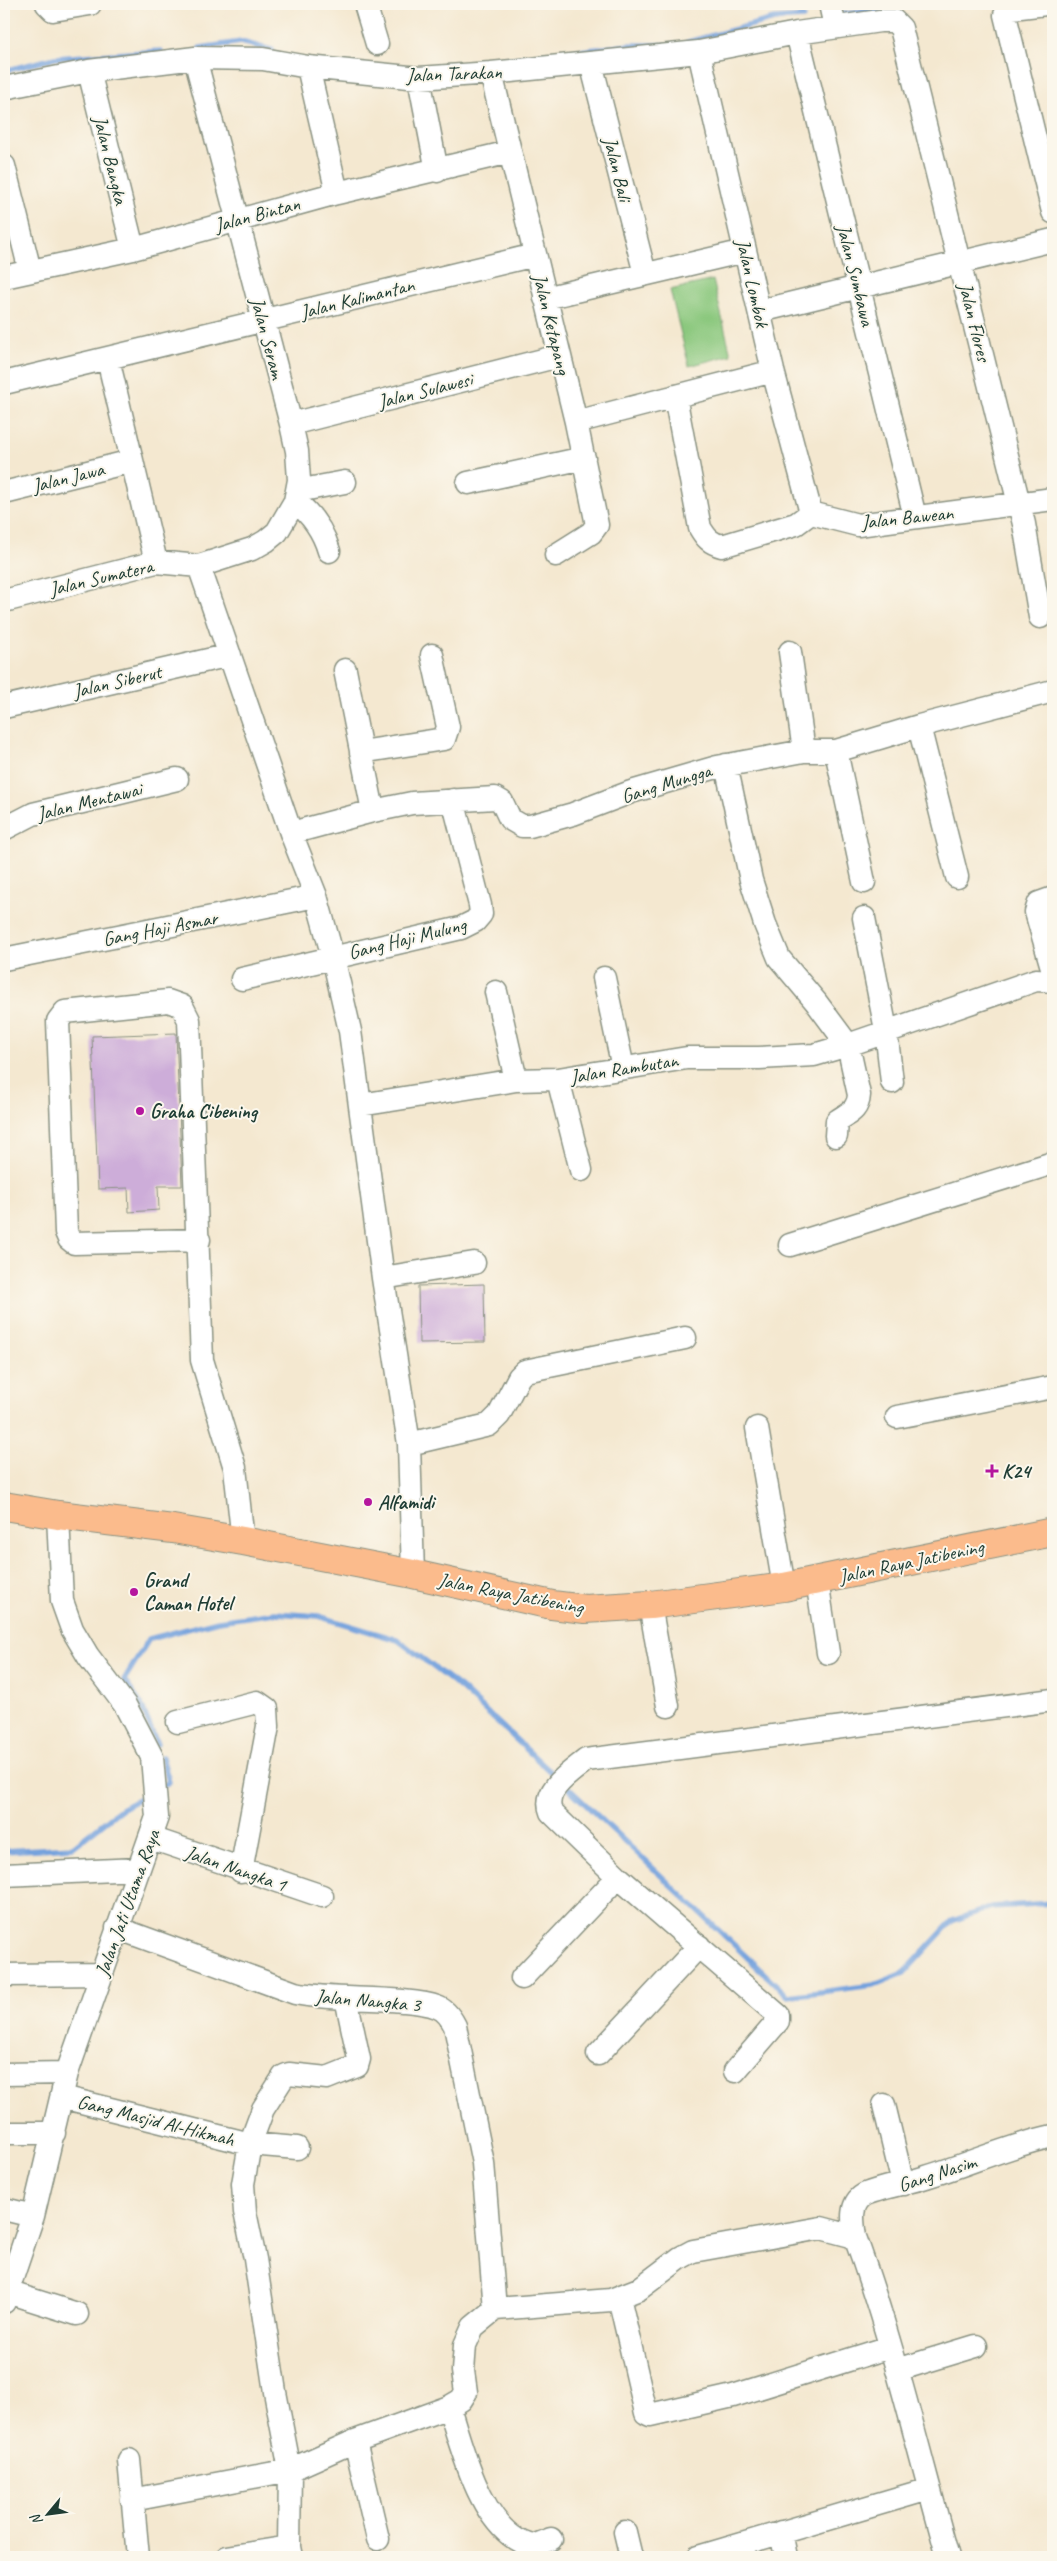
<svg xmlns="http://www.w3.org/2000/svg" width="1057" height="2561" font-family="Caveat,sans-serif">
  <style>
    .garden { fill: #8bc87e; stroke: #558259 }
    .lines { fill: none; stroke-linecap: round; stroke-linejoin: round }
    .stream { stroke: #74a2dd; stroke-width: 5.5 }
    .building { fill: #cdadd9 }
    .minor-casing { stroke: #8a9282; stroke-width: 25 }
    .major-casing { stroke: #8a9282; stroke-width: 30 }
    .minor { stroke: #fff; stroke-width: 22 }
    .major { stroke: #fbbb8c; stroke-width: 28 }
    .poi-dot { fill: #b5179e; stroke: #fbf7ec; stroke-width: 2 }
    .labels { text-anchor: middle; stroke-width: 4; stroke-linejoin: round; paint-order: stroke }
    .street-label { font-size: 20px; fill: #1f3d34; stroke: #fbf7ec }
    .poi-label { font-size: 20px; font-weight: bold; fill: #1f3d34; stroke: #fbf7ec; text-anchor: start }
  </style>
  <rect width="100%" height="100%" fill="#fbf7ec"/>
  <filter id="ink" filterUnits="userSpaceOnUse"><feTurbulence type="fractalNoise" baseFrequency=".02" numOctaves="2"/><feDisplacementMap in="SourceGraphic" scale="10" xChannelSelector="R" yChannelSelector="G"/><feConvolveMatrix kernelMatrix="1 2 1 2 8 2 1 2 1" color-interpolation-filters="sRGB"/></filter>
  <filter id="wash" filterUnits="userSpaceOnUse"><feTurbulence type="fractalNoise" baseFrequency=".0096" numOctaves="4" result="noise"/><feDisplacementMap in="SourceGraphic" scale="20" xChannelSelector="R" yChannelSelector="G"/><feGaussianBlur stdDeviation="1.12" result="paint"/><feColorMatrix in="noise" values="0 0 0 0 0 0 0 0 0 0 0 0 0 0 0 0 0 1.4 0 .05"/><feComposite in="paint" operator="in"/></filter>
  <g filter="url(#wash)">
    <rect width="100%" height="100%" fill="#f4e8d0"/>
    <path class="garden" d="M713 280 731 355 689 366 670 290Z"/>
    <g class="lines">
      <path class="stream" d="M838 15 919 4
        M688 42 774 19 803 17
        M200 48 241 42 272 50
        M479 63 630 45H664
        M4 71 55 58 161 51
        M157 1744 141 1704 124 1680 149 1639 218 1621 275 1613 318 1616 398 1640 461 1688 556 1777
        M563 1783 788 1996 874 1985 904 1973 952 1921 992 1907 1053 1903
        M161 1787 169 1782 162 1757
        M4 1851 73 1847 121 1809 151 1793"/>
    </g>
    <g id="blocks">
      <path class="building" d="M176 1033 182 1186H158L159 1210 129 1212 128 1188 98 1189 92 1036Z
        M484 1284 485 1342 419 1343 418 1286Z"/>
    </g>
  </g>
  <g filter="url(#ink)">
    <use href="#blocks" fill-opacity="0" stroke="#8a9282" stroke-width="1"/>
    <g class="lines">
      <g class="minor-casing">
        <path id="minor" d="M47 4 53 10 90 4
          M365 4 377 44
          M830 4 835 27
          M1046 4 1012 8 1005 15 1053 212
          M797 33 915 517
          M699 52 773 371 811 513
          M591 63 645 274
          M308 67 337 193
          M89 71 133 249
          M491 73 576 422 597 525 591 533 556 555
          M419 78 437 171
          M4 88 89 71 195 58 263 59 308 67 419 78 491 73 699 52 797 33 880 21H894L901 28 1024 524 1040 617
          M4 166 30 271
          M4 277 133 249 337 193 510 152
          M545 298 745 251
          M760 311 1053 240
          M108 359 156 562
          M4 383 535 255
          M675 396 700 528C706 538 710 543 722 546L796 524 811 513 858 525 1053 499
          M576 422 773 371
          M291 424 559 356
          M468 483 584 458
          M297 491 345 482
          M4 493 132 461
          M295 501C312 515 323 530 329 551
          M199 566 291 833 316 896 333 957 350 1031 383 1278 409 1444 413 1574
          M4 601 156 562 199 566 252 549 266 541 277 532 295 501 299 480 297 451 291 424 195 58
          M790 652 804 751
          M345 670 373 811
          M4 707 230 655
          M919 726 957 877
          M836 751 864 882
          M361 752 444 739 448 727 432 655
          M726 765 751 880 765 924 779 958 816 1002 848 1045 859 1095C858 1111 848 1113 837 1121L836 1136
          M4 829 33 814 177 779
          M291 833 373 811 412 803 495 798 502 802 510 819 522 826H530L573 814 631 792 717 767 804 751H836L919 726 1053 691
          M1053 898 1039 903 1036 912 1053 971
          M864 918 886 1030 892 1082
          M4 959 316 896
          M604 978 623 1068
          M242 979 461 928 475 921 481 914 480 905 453 800
          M496 992 516 1080
          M558 1079 581 1170
          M360 1105 516 1080 558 1079 687 1058H759L814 1055 848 1045 1036 980 1053 981
          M199 1240 74 1243 69 1239 66 1232 58 1021 65 1012 168 1001 182 1006 189 1020 202 1360 235 1468 243 1541
          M790 1245 1053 1163
          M383 1278 474 1263
          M897 1417 1053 1387
          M757 1428 784 1587
          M409 1444 489 1425 499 1415 519 1377 525 1371 685 1338
          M817 1580 828 1653
          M650 1605 668 1706
          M178 1722 257 1702 267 1709 268 1726 241 1871
          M151 1838 322 1896
          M4 1875 138 1869
          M117 1928 295 1993C330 2000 367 1997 403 2001 414 2002 427 2003 437 2007 446 2010 451 2018 455 2026L483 2163 495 2309
          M4 1975 102 1974
          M522 1978 618 1877
          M598 2054 699 1946
          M735 2071 778 2021V2015L618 1877 551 1812C542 1790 570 1773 586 1760L1053 1700
          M4 2074 67 2073
          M62 2097 250 2144 297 2148
          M884 2105 903 2184
          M4 2133H54
          M4 2209 33 2216
          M855 2237C853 2223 849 2204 864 2195 874 2189 912 2182 926 2177 969 2164 1010 2145 1053 2136
          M4 2291 77 2314
          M619 2297 646 2413 650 2415 733 2396 890 2347
          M4 2302 33 2216 67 2073 157 1817 152 1757 125 1705 88 1656 72 1629 62 1601 58 1515
          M897 2370 976 2346
          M449 2407C462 2449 483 2536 533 2546L551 2539
          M355 2441 378 2539
          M129 2460 138 2557
          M132 2500 290 2470 355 2441 449 2407 461 2400 466 2392 463 2371 465 2345 473 2327 495 2309 611 2300 639 2289 680 2258 693 2251 821 2228 855 2237C893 2341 918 2450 948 2557
          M625 2532 631 2557
          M781 2532 786 2557
          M227 2557 289 2547
          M291 2557 289 2547 290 2470 275 2392 255 2259 245 2212 243 2184 250 2144 263 2109 284 2076 289 2074 327 2078 357 2066 359 2059 346 1998
          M698 2557 929 2489"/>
      </g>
      <g class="major-casing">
        <path id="major" d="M4 1506 58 1515 173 1529 243 1541 413 1574 552 1605 585 1609 650 1605 784 1587 1053 1532"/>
      </g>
      <use href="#minor" class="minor"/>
      <use href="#major" class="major"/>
    </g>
  </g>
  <g class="poi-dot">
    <circle cx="140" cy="1111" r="5"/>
    <path d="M989.5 1463.5h5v5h5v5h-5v5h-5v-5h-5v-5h5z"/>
    <circle cx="368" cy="1502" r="5"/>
    <circle cx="134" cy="1592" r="5"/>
  </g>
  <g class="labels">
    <g class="street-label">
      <text transform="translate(454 73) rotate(-2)" y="7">Jalan Tarakan</text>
      <text transform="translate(111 160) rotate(76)" y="7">Jalan Bangka</text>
      <text transform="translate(618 169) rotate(76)" y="7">Jalan Bali</text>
      <text transform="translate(257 214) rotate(-15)" y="7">Jalan Bintan</text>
      <text transform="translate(856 275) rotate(76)" y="7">Jalan Sumbawa</text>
      <text transform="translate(753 283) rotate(77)" y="7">Jalan Lombok</text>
      <text transform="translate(357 298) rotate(-14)" y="7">Jalan Kalimantan</text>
      <text transform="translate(975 322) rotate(76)" y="7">Jalan Flores</text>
      <text transform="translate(552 324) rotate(76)" y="7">Jalan Ketapang</text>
      <text transform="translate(268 338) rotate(75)" y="7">Jalan Seram</text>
      <text transform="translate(425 390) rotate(-14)" y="7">Jalan Sulawesi</text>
      <text transform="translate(68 477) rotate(-14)" y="7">Jalan Jawa</text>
      <text transform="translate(907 517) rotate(-6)" y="7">Jalan Bawean</text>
      <text transform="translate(101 577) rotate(-13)" y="7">Jalan Sumatera</text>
      <text transform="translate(117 681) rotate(-13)" y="7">Jalan Siberut</text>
      <text transform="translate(666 783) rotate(-17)" y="7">Gang Mungga</text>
      <text transform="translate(89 801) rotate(-14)" y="7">Jalan Mentawai</text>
      <text transform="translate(160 928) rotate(-11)" y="7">Gang Haji Asmar</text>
      <text transform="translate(407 938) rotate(-14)" y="7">Gang Haji Mulung</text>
      <text transform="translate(624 1068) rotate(-9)" y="7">Jalan Rambutan</text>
      <text transform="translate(911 1561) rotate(-12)" y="7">Jalan Raya Jatibening</text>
      <text transform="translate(511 1593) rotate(11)" y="7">Jalan Raya Jatibening</text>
      <text transform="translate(236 1868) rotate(19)" y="7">Jalan Nangka 1</text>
      <text transform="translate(127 1903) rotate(-70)" y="7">Jalan Jati Utama Raya</text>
      <text transform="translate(368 2000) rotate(5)" y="7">Jalan Nangka 3</text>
      <text transform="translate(156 2120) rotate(14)" y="7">Gang Masjid Al-Hikmah</text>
      <text transform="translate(937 2173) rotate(-18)" y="7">Gang Nasim</text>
    </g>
    <g class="poi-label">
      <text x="150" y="1118">Graha Cibening</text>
      <text x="1002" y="1478">K24</text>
      <text x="378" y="1509">Alfamidi</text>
      <text x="144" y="1587">Grand<tspan x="144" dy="23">Caman Hotel</tspan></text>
    </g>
  </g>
  <rect width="1057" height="2561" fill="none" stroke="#fbf7ec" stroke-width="20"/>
  <g transform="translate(48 2514) rotate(241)" stroke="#fbf7ec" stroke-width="4" paint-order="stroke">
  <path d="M0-4L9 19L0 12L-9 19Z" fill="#1f3d34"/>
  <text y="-8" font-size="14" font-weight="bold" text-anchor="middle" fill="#1f3d34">N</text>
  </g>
</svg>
